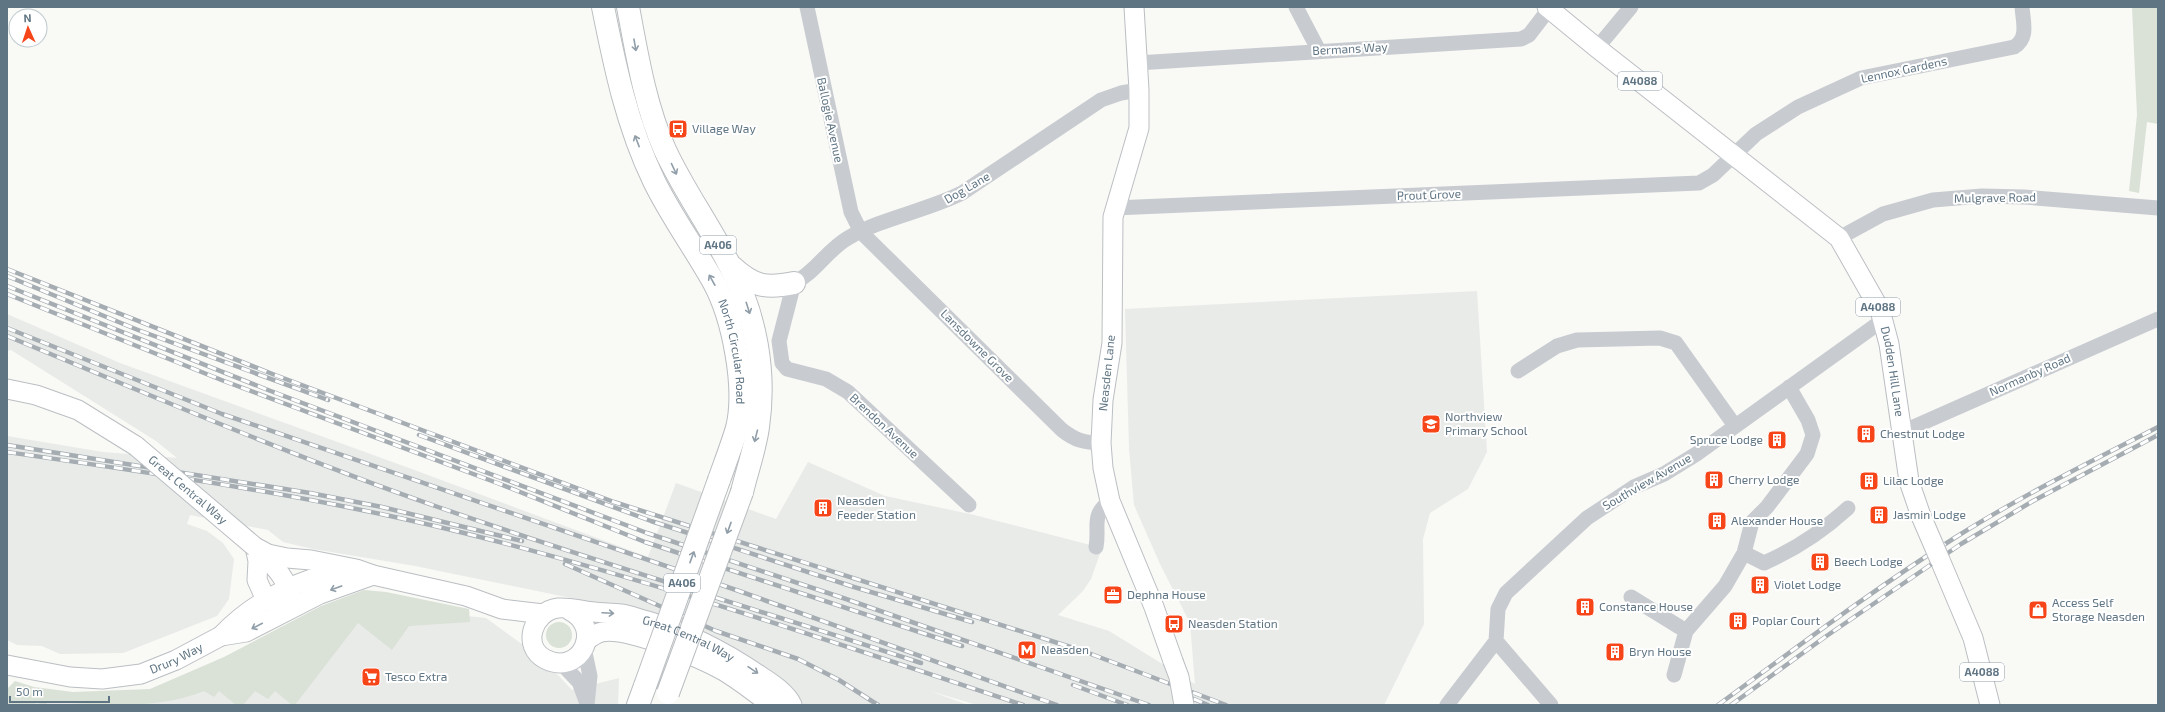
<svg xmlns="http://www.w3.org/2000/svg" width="2165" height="712" font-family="'Exo 2',sans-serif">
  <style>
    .built { fill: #e9ebe9 }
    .green { fill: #dae1d6 }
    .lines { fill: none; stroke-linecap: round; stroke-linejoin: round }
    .major-casing { stroke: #bbbfc3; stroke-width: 21 }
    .highway-casing { stroke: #babec1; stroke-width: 24 }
    .minor { stroke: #c8ccd0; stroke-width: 15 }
    .major { stroke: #fff; stroke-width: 19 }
    .highway { stroke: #fff; stroke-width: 22 }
    .rail-casing { stroke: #a5adb3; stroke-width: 4.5 }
    .rail { stroke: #fff; stroke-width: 3; stroke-dasharray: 9; stroke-linecap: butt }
    .major-bridge-casing { stroke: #bbbfc3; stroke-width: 21; stroke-linecap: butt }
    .highway-bridge-casing { stroke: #babec1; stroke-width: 24; stroke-linecap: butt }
    .major-bridge { stroke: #fff; stroke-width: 19 }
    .highway-bridge { stroke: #fff; stroke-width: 22 }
    .oneway { stroke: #909ea9 }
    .labels { text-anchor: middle; stroke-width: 4; stroke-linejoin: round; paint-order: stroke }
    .shield { fill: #fff; stroke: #909ea9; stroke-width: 1 }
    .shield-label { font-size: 11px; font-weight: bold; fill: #607584 }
    .street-label { font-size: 12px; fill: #607584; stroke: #fff }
    .poi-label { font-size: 12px; fill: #607584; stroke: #fff; text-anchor: start }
  </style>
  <rect width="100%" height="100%" fill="#f9f9f6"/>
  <path class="built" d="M1477 291 1487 452 1468 489 1430 513 1423 539 1424 624 1384 705H977L930 691 968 705H804L793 694 629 610 415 566 313 549 283 542 268 530 190 515 187 524 207 531 223 543 234 559 229 599 217 616 123 653 60 654 42 646 17 645 7 640V436L103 452 177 458 156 441 11 350 7 351V314L120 363 409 468 648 557 676 483 776 519 808 462 885 496 970 514 1102 548 1091 579 1083 591 1058 615 1109 631 1195 684 1190 623 1160 564 1134 505 1129 448 1125 309Z
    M421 611 486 618 523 645 557 674 572 690 619 678 618 705H7V687L28 697 200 689 315 626Z"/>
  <path class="green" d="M2132 7H2158V124L2147 122 2139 193 2129 191 2137 115Z
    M364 590 386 592 469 609 470 622 409 626 392 650 358 623 295 705H292L275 691 268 699 255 691 243 705H236L219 691 214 697 204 691C155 711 99 704 47 702V705L36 703 34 705H7V689L15 681 34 687 73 692 150 689 224 657 321 606Z
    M546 635a13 13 0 1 1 26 0a13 13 0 1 1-26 0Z"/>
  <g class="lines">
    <g class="major-casing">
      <g id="major">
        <path d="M1134 7 1139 90V128L1113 217 1112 343 1103 400 1101 443 1103 468 1110 501 1154 607 1173 661"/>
        <path id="s1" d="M1547 7 1597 48 1839 238 1880 310 1889 344 1909 481 1921 516"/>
        <path d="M7 389 36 395 78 410 136 446"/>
        <path d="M255 547 268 554 287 558 311 560 356 569 373 575 466 596 502 609 543 614"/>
        <path d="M255 547 258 561 257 580 266 600 278 604"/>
        <path d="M259 550C272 564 289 580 291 600"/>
        <path d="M1940 560 1973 638 1990 705"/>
        <path id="s2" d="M569 610C605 628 580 677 545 659 521 646 533 611 558 608 569 607 583 611 594 612 603 613 612 613 621 614 630 615 639 619 648 621 689 633 724 651 759 675 770 682 787 693 792 705"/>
        <path d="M221 636C253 602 301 577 347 571"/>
        <path d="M586 641C591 637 597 633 602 632 627 627 701 658 724 671 740 681 756 693 771 705"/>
        <path id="s3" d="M7 665 70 677 102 679 141 674 176 660 221 636 246 632 320 594 373 575"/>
      </g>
    </g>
    <g class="highway-casing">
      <g id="highway">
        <path id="s4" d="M603 7C615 67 627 125 654 181 671 216 694 247 713 281 733 317 747 387 737 428 732 445 725 463 719 480"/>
        <path d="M628 7C637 55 645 105 665 150 684 191 710 226 730 266 756 316 766 372 758 427 755 449 747 471 742 492"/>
        <path d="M732 267C753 286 765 289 794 283"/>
        <path d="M638 705 645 686"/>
      </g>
    </g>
    <path class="minor" d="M807 7 851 212 861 232 1062 430C1075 440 1084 443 1101 443
      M1296 7 1319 51
      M1597 48 1631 7
      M1137 63 1521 39 1529 35 1549 9
      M1114 208 1699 183 1713 175 1756 134 1798 107 1861 78 2014 47C2029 38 2023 22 2022 7
      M1839 238 1883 214 1933 200 1982 196 2024 197 2158 208
      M1518 371 1557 346 1577 340 1660 338 1676 343 1735 426
      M1902 432 2158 319
      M969 505 848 392 826 379 787 369 782 363 779 341 794 283C815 273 827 250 848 238 882 218 926 211 962 193L1101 100 1121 93 1139 90
      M1096 547C1100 527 1090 516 1110 501
      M1744 553 1764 563C1794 550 1824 530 1848 508
      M1631 597 1686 631
      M1496 641 1551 705
      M584 648 590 676 587 705
      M561 663 579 682 586 701
      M1674 675 1686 631 1725 586 1744 553 1752 522 1767 507 1807 454 1813 435 1808 420 1789 387
      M1447 705 1496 641 1498 609 1506 593 1587 518 1634 487 1664 474 1698 453 1883 320"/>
    <use href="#major" class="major"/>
    <use href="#highway" class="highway"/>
    <g class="rail-casing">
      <path id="rail" d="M7 269 275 375 614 502 1083 651 1226 705
        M7 276 138 330 328 400
        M7 286 268 390 647 533 846 599 1149 705
        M7 294 224 381 500 484 645 542 962 646
        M7 328 222 414 739 591 1057 705
        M7 336C150 395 292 456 438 507 598 563 760 610 921 663
        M419 435 651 521 854 587 972 622
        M7 445 310 493 382 507 522 541
        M7 452C160 474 314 496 464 533 653 580 838 644 1023 705
        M565 564 716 631 798 659 839 680 878 705
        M1073 685 1127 705
        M1177 692 1208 705
        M1718 705C1796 648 1874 589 1956 537 2021 496 2090 462 2158 427
        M1731 705 1825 637 1961 544 2033 501 2158 435"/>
    </g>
    <use href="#rail" class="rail"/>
    <g class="major-bridge-casing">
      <g id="major-bridge">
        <path id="s5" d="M136 446 255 547"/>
        <path d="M1921 516 1940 560"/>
        <path d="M1173 661 1179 677 1184 705"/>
      </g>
    </g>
    <g class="highway-bridge-casing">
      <path id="highway-bridge" d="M645 686 719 480
        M668 693 742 492"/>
    </g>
    <use href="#major-bridge" class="major-bridge"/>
    <use href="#highway-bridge" class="highway-bridge"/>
  </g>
  <defs><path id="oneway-shaft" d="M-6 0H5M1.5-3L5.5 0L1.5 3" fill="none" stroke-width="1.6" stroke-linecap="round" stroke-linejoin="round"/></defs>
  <g class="oneway">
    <use href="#oneway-shaft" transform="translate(635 45) rotate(80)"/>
    <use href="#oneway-shaft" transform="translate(637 141) rotate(-111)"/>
    <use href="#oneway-shaft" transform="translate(674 169) rotate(65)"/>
    <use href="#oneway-shaft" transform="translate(712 280) rotate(-119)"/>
    <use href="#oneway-shaft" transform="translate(748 308) rotate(72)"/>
    <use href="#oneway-shaft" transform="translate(756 436) rotate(104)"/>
    <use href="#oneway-shaft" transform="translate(729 528) rotate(110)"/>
    <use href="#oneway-shaft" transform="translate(692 557) rotate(-70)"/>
    <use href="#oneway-shaft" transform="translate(336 588) rotate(160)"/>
    <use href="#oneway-shaft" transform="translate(608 613) rotate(3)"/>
    <use href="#oneway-shaft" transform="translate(257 626) rotate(153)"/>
    <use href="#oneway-shaft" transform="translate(753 670) rotate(34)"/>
  </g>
  <defs>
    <g id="bus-square" transform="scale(1)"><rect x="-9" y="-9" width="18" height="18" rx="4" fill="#f64619" stroke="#fff"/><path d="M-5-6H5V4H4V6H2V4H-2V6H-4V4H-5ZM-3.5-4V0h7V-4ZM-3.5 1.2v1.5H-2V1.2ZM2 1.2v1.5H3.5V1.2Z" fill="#fff"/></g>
    <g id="school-square" transform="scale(1)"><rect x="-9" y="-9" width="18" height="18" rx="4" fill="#f64619" stroke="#fff"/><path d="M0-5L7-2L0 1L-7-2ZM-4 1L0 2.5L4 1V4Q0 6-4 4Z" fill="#fff"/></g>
    <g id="building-square" transform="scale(1)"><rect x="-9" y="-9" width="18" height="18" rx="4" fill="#f64619" stroke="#fff"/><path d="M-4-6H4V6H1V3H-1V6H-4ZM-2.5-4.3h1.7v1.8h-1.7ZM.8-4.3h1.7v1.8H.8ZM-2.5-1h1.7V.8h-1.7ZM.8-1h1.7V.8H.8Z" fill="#fff"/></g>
    <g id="office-square" transform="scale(1)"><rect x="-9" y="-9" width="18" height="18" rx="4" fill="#f64619" stroke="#fff"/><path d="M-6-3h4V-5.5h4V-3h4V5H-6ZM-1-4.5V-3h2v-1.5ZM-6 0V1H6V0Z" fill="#fff"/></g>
    <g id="shop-square" transform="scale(1)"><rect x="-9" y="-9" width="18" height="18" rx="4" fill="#f64619" stroke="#fff"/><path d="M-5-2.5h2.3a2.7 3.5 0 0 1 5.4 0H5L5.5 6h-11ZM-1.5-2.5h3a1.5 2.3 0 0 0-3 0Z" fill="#fff"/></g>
    <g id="metro-square" transform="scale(1)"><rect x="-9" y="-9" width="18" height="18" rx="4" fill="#f64619" stroke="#fff"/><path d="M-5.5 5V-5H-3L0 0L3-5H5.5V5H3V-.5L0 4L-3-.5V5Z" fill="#fff"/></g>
    <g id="supermarket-square" transform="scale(1)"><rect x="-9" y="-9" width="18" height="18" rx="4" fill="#f64619" stroke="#fff"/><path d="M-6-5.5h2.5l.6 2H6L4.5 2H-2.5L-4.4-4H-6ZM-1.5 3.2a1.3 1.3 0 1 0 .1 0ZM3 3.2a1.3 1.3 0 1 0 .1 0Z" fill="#fff"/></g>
  </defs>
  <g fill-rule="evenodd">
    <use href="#bus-square" x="678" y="129"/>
    <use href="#school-square" x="1431" y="424"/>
    <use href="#building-square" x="1866" y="434"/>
    <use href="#building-square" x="1777" y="440"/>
    <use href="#building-square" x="1714" y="480"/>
    <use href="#building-square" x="1869" y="481"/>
    <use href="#building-square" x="823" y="508"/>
    <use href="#building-square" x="1879" y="515"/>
    <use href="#building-square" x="1717" y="521"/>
    <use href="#building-square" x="1820" y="562"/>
    <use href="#building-square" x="1760" y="585"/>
    <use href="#office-square" x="1113" y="595"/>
    <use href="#building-square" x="1585" y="607"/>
    <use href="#shop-square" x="2038" y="610"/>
    <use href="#building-square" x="1738" y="621"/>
    <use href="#bus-square" x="1174" y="624"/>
    <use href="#metro-square" x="1027" y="650"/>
    <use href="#building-square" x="1615" y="652"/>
    <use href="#supermarket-square" x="371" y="677"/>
  </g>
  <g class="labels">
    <g class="shield">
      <rect x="1618" y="72" width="44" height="18" rx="3"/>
      <rect x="700" y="236" width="36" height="18" rx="3"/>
      <rect x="1856" y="298" width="44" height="18" rx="3"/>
      <rect x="664" y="574" width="36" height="18" rx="3"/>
      <rect x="1960" y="663" width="44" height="18" rx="3"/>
    </g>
    <g class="shield-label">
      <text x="1640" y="85">A4088</text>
      <text x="718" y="249">A406</text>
      <text x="1878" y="311">A4088</text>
      <text x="682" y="587">A406</text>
      <text x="1982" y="676">A4088</text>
    </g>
    <g class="street-label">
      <text transform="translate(1350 49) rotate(-3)" y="4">Bermans Way</text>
      <text transform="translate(1904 70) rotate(-12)" y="4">Lennox Gardens</text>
      <text transform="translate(830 120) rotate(78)" y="4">Ballogie Avenue</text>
      <text transform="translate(967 188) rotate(-30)" y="4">Dog Lane</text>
      <text transform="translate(1429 195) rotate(-2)" y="4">Prout Grove</text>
      <text transform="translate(1995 198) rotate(-1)" y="4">Mulgrave Road</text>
      <text transform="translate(977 346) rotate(45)" y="4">Lansdowne Grove</text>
      <text dy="4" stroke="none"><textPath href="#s4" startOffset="372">North Circular Road</textPath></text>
      <text dy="4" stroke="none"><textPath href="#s1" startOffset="518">Dudden Hill Lane</textPath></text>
      <text transform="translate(1107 373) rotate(-84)" y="4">Neasden Lane</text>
      <text transform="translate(2030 375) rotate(-24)" y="4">Normanby Road</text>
      <text transform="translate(884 426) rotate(43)" y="4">Brendon Avenue</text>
      <text transform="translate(1647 482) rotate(-30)" y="4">Southview Avenue</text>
      <text dy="4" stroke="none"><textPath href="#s5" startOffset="68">Great Central Way</textPath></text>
      <text dy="4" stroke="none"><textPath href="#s2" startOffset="295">Great Central Way</textPath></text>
      <text dy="4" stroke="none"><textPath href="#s3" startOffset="174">Drury Way</textPath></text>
    </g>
    <g class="poi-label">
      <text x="692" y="133">Village Way</text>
      <text x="1445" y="421">Northview<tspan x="1445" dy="14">Primary School</tspan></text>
      <text x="1880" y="438">Chestnut Lodge</text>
      <text x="1763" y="444" text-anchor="end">Spruce Lodge</text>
      <text x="1728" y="484">Cherry Lodge</text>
      <text x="1883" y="485">Lilac Lodge</text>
      <text x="837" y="505">Neasden<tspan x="837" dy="14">Feeder Station</tspan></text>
      <text x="1893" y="519">Jasmin Lodge</text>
      <text x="1731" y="525">Alexander House</text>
      <text x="1834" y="566">Beech Lodge</text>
      <text x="1774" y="589">Violet Lodge</text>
      <text x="1127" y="599">Dephna House</text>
      <text x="2052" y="607">Access Self<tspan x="2052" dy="14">Storage Neasden</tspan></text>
      <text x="1599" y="611">Constance House</text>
      <text x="1752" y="625">Poplar Court</text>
      <text x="1188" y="628">Neasden Station</text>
      <text x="1041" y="654">Neasden</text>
      <text x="1629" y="656">Bryn House</text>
      <text x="385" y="681">Tesco Extra</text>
    </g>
  </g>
  <rect width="2165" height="712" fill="none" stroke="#607584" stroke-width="16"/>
  <g transform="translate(28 28) rotate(357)"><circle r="19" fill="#ffffff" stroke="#bfc8ce"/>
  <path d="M0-3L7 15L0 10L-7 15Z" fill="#f64619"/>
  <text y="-6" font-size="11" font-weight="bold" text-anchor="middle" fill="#607584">N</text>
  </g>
  <path d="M10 696v6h99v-6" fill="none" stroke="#607584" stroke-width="2"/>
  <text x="16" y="696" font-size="12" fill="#607584" stroke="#ffffff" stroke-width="3" paint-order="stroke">50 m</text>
</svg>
